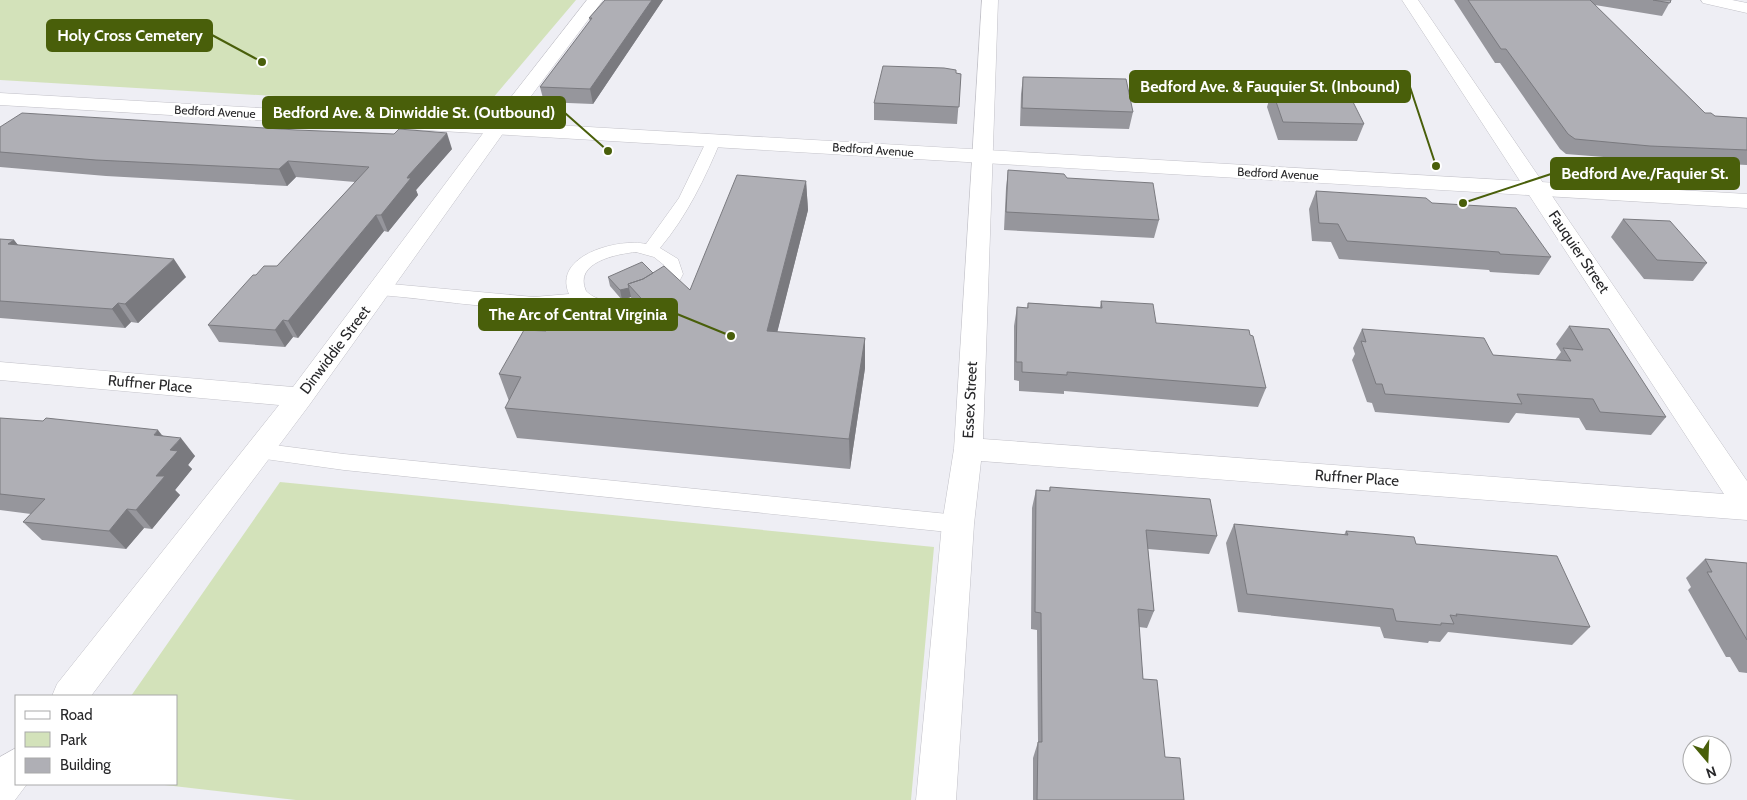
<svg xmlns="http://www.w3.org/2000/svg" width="1747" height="800" font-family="Cabin,sans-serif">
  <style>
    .green { fill: #d3e2ba }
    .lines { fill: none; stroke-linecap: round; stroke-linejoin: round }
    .service-casing { stroke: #c1c0c7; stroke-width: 1 }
    .minor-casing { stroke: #c1c0c7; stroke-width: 1 }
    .tertiary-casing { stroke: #c1c0c7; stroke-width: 1 }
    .service { fill: #fff; fill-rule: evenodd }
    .minor { fill: #fff; fill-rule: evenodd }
    .tertiary { fill: #fff; fill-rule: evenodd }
    .wall { fill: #96969c }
    .shaded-wall { fill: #7a7a7f }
    .building { fill: #afafb5; stroke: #7a7a7f }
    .labels { text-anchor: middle; stroke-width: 5; stroke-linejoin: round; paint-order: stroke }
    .far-street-label { font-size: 12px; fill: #28282a; stroke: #fff }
    .street-label { font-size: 15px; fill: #28282a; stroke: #fff }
    .leader { fill: none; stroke: #495f0a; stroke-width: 2 }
    .callout-dot { fill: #495f0a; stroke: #fff; stroke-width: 2 }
    .callout { fill: #495f0a; stroke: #495f0a; stroke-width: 2 }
    .callout-label { font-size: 16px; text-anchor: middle; font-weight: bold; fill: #fff }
  </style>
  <rect width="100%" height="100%" fill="#eeeef4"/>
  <path class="green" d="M0 0H576L487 105 360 101 0 80Z
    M280 482 934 547 911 800H296L156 784H176V696H131Z"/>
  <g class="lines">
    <g class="service-casing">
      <path id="service" d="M714 136 721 140C705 178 687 216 660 248L678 259 683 274C669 305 633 319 600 312 592 311 586 306 579 304 567 301 546 309 533 309 482 308 431 299 380 295L374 293 371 289 374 285 380 283 534 297 569 294C552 255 619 238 646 244L679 198 707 140ZM636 252 654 257 664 265C672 300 607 313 586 291 573 262 617 254 636 252Z
        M258 443 344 454 958 515 966 518 969 524 966 530 958 533 344 470 251 457 247 451 251 445Z"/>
    </g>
    <g class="minor-casing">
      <path id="minor" d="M587 0H603L504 132 310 404 91 696H52L57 684 279 405 0 380V362L293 387 490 124Z
        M982 0H998L983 439 1724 494 1402 0H1418L1747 481V520L981 461 974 524 956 800H916L942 524 954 449Z
        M1701 0H1732L1747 3V13L1703 3Z
        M16 748V784H27L15 800H0V757Z"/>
    </g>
    <g class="tertiary-casing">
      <path id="tertiary" d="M0 93 1747 194V208L0 105Z"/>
    </g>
    <use href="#service" class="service"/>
    <use href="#minor" class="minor"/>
    <use href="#tertiary" class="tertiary"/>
  </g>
  <path class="wall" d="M605 0H663L593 104 544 102 540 87 590 21 589 18Z
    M1454 0H1671L1662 16 1595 5 1705 113 1715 116 1747 118V165L1641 160 1566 154 1560 149 1500 63H1495Z
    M956 73 961 74 957 124 874 120V103Z
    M1023 77 1133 112 1129 129 1020 126 1021 94Z
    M1272 90 1364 124 1357 141 1278 140 1267 107Z
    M0 127 452 149 416 190 418 195 388 232 384 231 298 338 293 337 285 347 219 342 208 325 256 275 277 266 355 182 296 177 287 186 106 176 0 167Z
    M1008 170 1067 178 1159 220 1154 238 1004 230 1006 188Z
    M806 181 808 210 777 332 865 338V368L850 469 517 438 505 408 509 401 499 374 546 331 633 308 631 297 622 300 610 286 608 277 653 273 690 290Z
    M1316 191 1432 203 1551 257 1539 275 1490 272 1489 270 1339 259 1331 242 1312 241 1309 209Z
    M1623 219 1707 263 1693 281 1644 279 1611 237Z
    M0 239 14 240 18 245 186 277 138 323 131 322 125 328 0 318Z
    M1101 301 1156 323 1266 388 1258 407 1064 391V394L1019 391V381L1014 380V326L1017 307 1027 308 1028 303 1100 307Z
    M1569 326 1666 417 1651 435 1586 430 1579 418 1516 413 1509 423 1375 412 1372 403 1367 402 1352 360 1355 354 1353 348 1362 329 1493 355 1555 360 1561 352 1556 344Z
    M0 418 162 435 195 456 188 465 192 469 175 490 180 495 152 529 144 528 126 549 42 540 23 522 31 514 0 510Z
    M1050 487 1217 536 1209 554 1148 549 1154 611 1147 628 1139 627 1143 679 1165 757 1184 800H1033V758L1038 742 1037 630 1031 629 1032 508 1036 490 1049 491Z
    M1234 524 1344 535 1346 531 1416 544 1590 627 1572 645 1448 632 1440 642 1429 641 1428 643 1384 638 1380 627 1238 612 1226 543Z
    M1705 559 1747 563V673L1739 672 1730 657H1726L1688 590 1691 587 1686 578Z"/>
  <path class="shaded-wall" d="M652 0H663L593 104 590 89Z
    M447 133 452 149 416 190 418 195 388 232 381 215 407 178 409 175Z
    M288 161 296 177 287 186 279 169Z
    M806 181 808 210 770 361 767 331Z
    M376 215 384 231 298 338 288 321Z
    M14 240 28 258 8 244Z
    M174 259 186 277 138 323 125 304Z
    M629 288 631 297 622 300 620 290Z
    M118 303 131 322 125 328 112 309Z
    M283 320 293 337 285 347 275 330Z
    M865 338V368L850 469 849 439Z
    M158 430 172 448 181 438 195 456 188 465 192 469 175 490 180 495 152 529 136 510 156 476 154 435Z
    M127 509 144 528 126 549 109 531Z"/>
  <path class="building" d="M605 0H652L590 89 540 87 592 18H589Z
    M1468 0H1590L1705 113H1711L1715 116 1747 118V150L1650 146 1575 139 1568 134 1506 49H1501Z
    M1653 0H1671L1670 3Z
    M883 66 944 68 956 70V73L961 74 959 107 874 103Z
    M1023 77 1126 79 1133 112 1022 108Z
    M1272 90 1349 94 1364 124 1283 122Z
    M22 113 297 130 394 134 399 129 447 133 409 175 407 178H411L381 215H376L288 321 283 320 275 330 208 325 253 275H256L264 266H277L369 167 288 161 279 169 96 160 0 152V127Z
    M1008 170 1064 174 1067 178 1153 183 1159 220 1006 212Z
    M737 175 806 181 767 331 865 338 849 439 505 408 521 377 499 374 524 330 546 331 561 304 651 309 628 284 643 279 664 266 690 290Z
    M1316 191 1426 198 1432 203 1516 208 1551 257 1500 254 1499 252 1347 241 1338 224 1319 223Z
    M1623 219 1670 221 1707 263 1657 260Z
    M0 239 14 240 8 244 174 259 125 304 118 303 112 309 0 301Z
    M642 262 653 273 643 279 628 284 629 288 620 290 608 277Z
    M1101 301 1153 304 1156 323 1249 330 1250 335 1253 336 1266 388 1067 372V375L1022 372V362H1016L1017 307 1028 308V303L1102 308Z
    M1569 326 1609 329 1666 417 1600 412 1593 399 1517 394 1522 404 1385 394 1382 384H1376L1361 341 1366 342 1362 329 1484 338 1493 355 1571 361 1563 348 1583 350Z
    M0 418 43 421 46 418 158 430 154 435 181 438 170 450 178 451 156 476H165L136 510 127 509 109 531 23 522 45 499 0 494Z
    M1050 487 1210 499 1217 536 1146 530 1154 611 1138 609 1143 679 1157 680 1165 757 1180 758 1184 800H1037L1038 742H1042L1041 613 1035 612 1036 490 1050 491Z
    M1234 524 1348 535 1346 531 1414 537 1416 544 1557 556 1590 627 1456 614 1457 616 1450 615 1454 624 1441 623V625L1396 621 1393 609 1247 594Z
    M1705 559 1747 563V640L1707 572H1712Z"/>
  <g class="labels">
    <g class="far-street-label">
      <text transform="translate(215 112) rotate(3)" y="4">Bedford Avenue</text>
      <text transform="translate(873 150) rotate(4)" y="4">Bedford Avenue</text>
      <text transform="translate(1278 174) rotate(3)" y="4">Bedford Avenue</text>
    </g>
    <g class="street-label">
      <text transform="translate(1579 252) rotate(56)" y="5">Fauquier Street</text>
      <text transform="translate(335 350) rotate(-53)" y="5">Dinwiddie Street</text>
      <text transform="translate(150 384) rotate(5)" y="5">Ruffner Place</text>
      <text transform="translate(970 400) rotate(-87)" y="5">Essex Street</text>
      <text transform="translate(1357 478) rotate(4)" y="5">Ruffner Place</text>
    </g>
  </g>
  <path class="leader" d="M262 62L212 35M1436 166L1410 87M608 151L565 113M1463 203L1551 174M731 336L677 314"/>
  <g class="callout-dot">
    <circle cx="262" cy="62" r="5"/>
    <circle cx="1436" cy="166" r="5"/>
    <circle cx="608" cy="151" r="5"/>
    <circle cx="1463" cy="203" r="5"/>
    <circle cx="731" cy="336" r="5"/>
  </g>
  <g class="callout">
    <rect x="47" y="20" width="165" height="31" rx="5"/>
    <rect x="1130" y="71" width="280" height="31" rx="5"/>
    <rect x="263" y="97" width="302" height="31" rx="5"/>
    <rect x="1551" y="158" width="188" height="31" rx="5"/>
    <rect x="479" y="299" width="198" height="31" rx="5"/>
  </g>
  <g class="callout-label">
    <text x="130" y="41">Holy Cross Cemetery</text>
    <text x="1270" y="92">Bedford Ave. &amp; Fauquier St. (Inbound)</text>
    <text x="414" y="118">Bedford Ave. &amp; Dinwiddie St. (Outbound)</text>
    <text x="1645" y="179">Bedford Ave./Faquier St.</text>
    <text x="578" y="320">The Arc of Central Virginia</text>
  </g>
  <rect x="15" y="695" width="162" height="90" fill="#ffffff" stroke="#a9a9aa"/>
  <rect x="25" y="711" width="25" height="8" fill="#ffffff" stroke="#a9a9aa"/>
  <text x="60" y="720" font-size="15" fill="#28282a">Road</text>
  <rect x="25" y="732" width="25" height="15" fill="#d3e2ba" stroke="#a9a9aa"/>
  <text x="60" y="745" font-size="15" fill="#28282a">Park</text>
  <rect x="25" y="758" width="25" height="15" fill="#afafb5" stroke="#a9a9aa"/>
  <text x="60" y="770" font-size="15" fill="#28282a">Building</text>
  <g transform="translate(1707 760) rotate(161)"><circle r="24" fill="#ffffff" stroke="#a9a9aa"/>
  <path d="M0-4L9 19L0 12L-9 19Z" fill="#495f0a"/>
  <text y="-8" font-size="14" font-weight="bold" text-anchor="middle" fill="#28282a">N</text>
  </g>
</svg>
